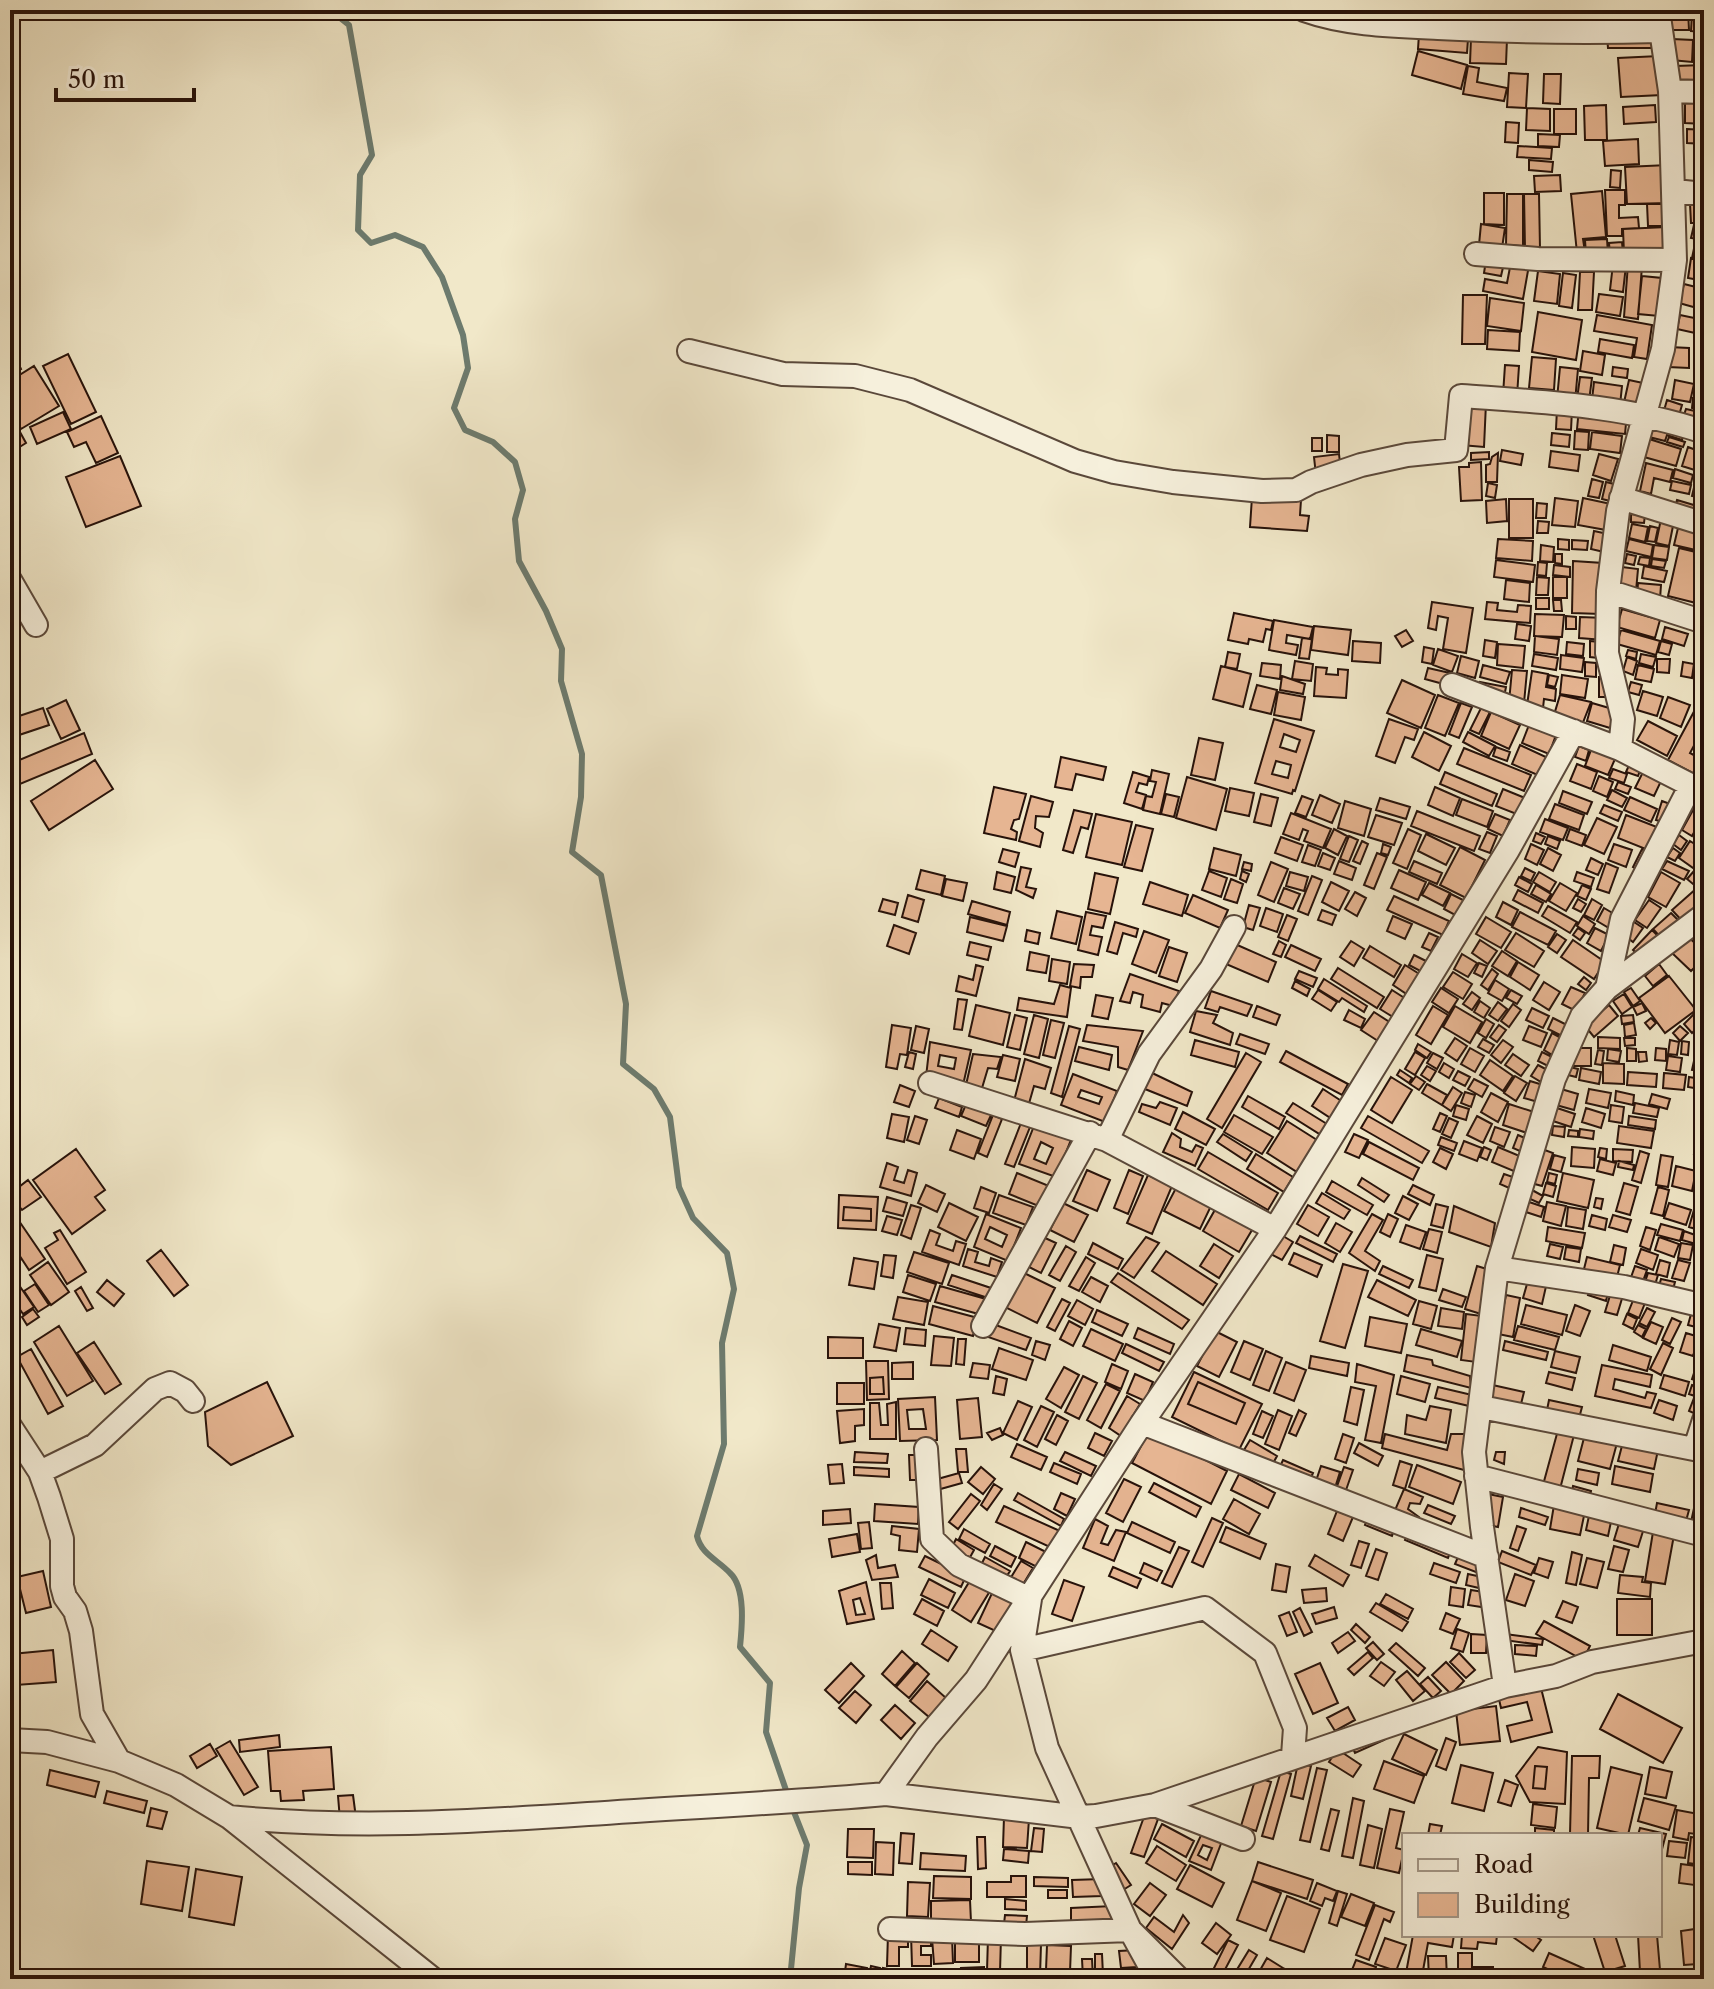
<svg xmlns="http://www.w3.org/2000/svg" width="1714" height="1989" font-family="'Libre Caslon Text',serif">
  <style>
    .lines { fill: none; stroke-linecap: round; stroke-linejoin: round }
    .stream { stroke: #6d7b6e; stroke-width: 6 }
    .building { fill: #e6b592; stroke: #27120a; stroke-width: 2; fill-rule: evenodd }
    .street-casing { stroke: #5a483a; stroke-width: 26 }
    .street { stroke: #f6f0dc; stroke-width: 22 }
  </style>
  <rect width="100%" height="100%" fill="#f1e8c9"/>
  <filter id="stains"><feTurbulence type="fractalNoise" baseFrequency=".0025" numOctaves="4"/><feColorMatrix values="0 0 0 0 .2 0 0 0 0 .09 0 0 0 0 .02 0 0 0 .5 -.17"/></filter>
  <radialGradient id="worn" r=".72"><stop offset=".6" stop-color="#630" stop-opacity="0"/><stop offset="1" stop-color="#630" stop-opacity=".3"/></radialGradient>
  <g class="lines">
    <path class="stream" d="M330 10 349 25 372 155 360 175 358 230 371 243 395 235 423 247 442 277 463 335 468 368 454 408 465 430 493 442 515 462 523 490 515 519 519 561 546 611 562 649 561 681 582 754 581 797 572 852 601 875 626 1004 623 1064 654 1089 670 1117 679 1187 693 1218 727 1253 734 1289 722 1343 724 1444 697 1536C701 1554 718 1560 730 1573 746 1588 742 1627 740 1647L770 1683 766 1732 788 1796
      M790 1979 799 1888 807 1845 792 1807"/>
  </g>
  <path class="building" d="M1373 10H1408L1407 20 1373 18Z
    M1420 10H1446L1445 21 1419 17Z
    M1448 10H1481L1479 25 1446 20Z
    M1485 10H1502L1501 24 1484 23Z
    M1506 10H1523L1522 23 1505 21Z
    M1525 10H1552V14H1555L1554 31 1523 28Z
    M1571 10H1587L1586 27 1570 25Z
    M1595 10H1609V15H1595Z
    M1671 10H1688L1689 30H1670Z
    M1629 11H1652V29H1629Z
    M1692 13 1704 14V32L1691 31Z
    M1626 15V29L1599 28 1598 17Z
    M1419 34 1468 39 1467 53 1418 49Z
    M1607 36H1659V48H1608Z
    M1471 38 1507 39 1506 64 1470 63Z
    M1672 39 1693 40 1692 62 1671 60Z
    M1696 42 1704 43V57H1695Z
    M1418 51 1467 65 1461 89 1412 75Z
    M1659 56 1662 95 1621 97 1618 58Z
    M1704 65V87L1676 88 1675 66Z
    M1468 66 1479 68 1477 82 1507 88 1504 101 1463 94Z
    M1509 73 1528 74 1526 108 1507 107Z
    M1544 74H1561L1560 104 1543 103Z
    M1685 96 1700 97 1698 113H1704V124L1685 123Z
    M1606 105 1607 140H1585L1584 106Z
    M1655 105 1656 122 1624 124 1623 107Z
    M1527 108 1550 109V131L1526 130Z
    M1554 109H1576V134H1554Z
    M1506 122 1519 123 1518 143 1505 142Z
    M1687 129 1704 130V144L1687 143Z
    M1538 134 1560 135 1559 147 1538 146Z
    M1638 139 1639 164 1605 166 1603 141Z
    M1518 146 1552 148 1551 159 1517 157Z
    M1529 160 1553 162 1552 172 1529 170Z
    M1668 165 1669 203 1627 204 1625 167Z
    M1611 170 1621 171 1620 188 1610 187Z
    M1560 175 1561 191 1535 192 1534 176Z
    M1605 190H1625V205H1619V218L1638 217 1639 228 1622 229V236H1607Z
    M1602 191 1606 237 1583 239 1585 252 1577 253 1571 194Z
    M1484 193H1504V225L1484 224Z
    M1507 194H1523V246L1506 245Z
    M1524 194H1539L1540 249H1525Z
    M1702 203V223H1691L1690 204Z
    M1647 204H1662L1663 226H1648Z
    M1481 224 1505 228 1502 248 1479 245Z
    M1694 225 1704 227V240L1691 238Z
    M1667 227 1668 252 1624 254 1623 229Z
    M1607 239 1608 254 1586 255 1585 240Z
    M1696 239 1704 241V261L1692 258Z
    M1622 242 1623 254 1610 255 1609 243Z
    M1691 258 1703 261 1699 280 1688 278Z
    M1486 260 1504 263 1501 276 1484 273Z
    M1511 262 1529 265 1523 299 1483 291 1485 279 1507 283Z
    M1613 264 1626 265 1623 292 1610 290Z
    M1628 264 1642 266 1638 319 1624 317Z
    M1538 271 1560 274 1557 304 1534 301Z
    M1580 272H1594L1592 310H1578Z
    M1563 273 1576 275 1572 308 1559 306Z
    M1642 276 1662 278 1659 316 1638 314Z
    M1684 284 1704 289V310L1679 303Z
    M1599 294 1623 297 1620 316 1596 312Z
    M1463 295H1487L1485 344H1462Z
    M1490 298 1524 303 1521 331 1487 326Z
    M1538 312 1582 320 1576 360 1532 352Z
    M1597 315 1652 325 1647 359 1634 357 1637 338 1594 331Z
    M1680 315 1704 320V335L1677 329Z
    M1488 330 1520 332 1519 351 1487 349Z
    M1600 339 1634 345 1632 358 1598 352Z
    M1669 347 1689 348V368L1668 367Z
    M1583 351 1605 355 1602 375 1580 371Z
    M68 354 96 412 71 424 43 366Z
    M1532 357 1556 359 1554 390 1529 388Z
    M16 358 21 369 10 375V361Z
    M1505 365 1519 366 1517 396 1503 395Z
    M34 366 59 406 21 429 10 411V381Z
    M1560 367 1578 369 1575 401 1557 399Z
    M1613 367 1628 369 1627 378 1612 376Z
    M1580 377 1592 378 1589 401 1577 399Z
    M1629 380 1643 383 1637 410 1623 407Z
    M1675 380 1694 384 1690 402 1672 399Z
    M1594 382 1622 386 1620 405 1592 400Z
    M1697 383 1704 384V398L1694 396Z
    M1693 398 1704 400V410L1692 408Z
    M1667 400 1682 405 1678 419 1663 414Z
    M1463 402 1486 403 1484 447 1461 445Z
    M1579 408 1627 413 1625 434 1577 429Z
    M1557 409 1572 410 1571 430 1556 429Z
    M1686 409 1704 413 1700 427 1682 421Z
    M63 412 71 429 37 444 30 427Z
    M101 416 118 453 96 463 86 442 74 447 67 432Z
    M1654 418 1686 427 1682 440 1667 435 1665 441 1649 437Z
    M15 423 26 443 10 453V426Z
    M1575 431 1589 432 1588 450 1574 449Z
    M1592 432 1622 436 1620 453 1590 449Z
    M1552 433 1570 435 1569 447 1551 445Z
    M1327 435 1339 436V452H1327Z
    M1669 437 1685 442 1683 447 1667 442Z
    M1312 438H1322V451H1312Z
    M1649 439 1681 449 1676 466 1644 457Z
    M1688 447 1704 453V473L1682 466Z
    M1502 450 1523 454 1521 465 1500 461Z
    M1551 451 1580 455 1578 471 1549 467Z
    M1489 452V459L1471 460V453Z
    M1498 453 1497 482H1486V465L1490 464 1492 457Z
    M1339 454 1341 472 1316 475 1314 457Z
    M1599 454 1618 459 1611 481 1593 475Z
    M120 456 141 506 86 527 66 477Z
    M1481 462 1482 500 1461 501 1459 467H1469V463Z
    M1646 463 1673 470 1670 482 1654 478 1651 494 1640 491Z
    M1675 469 1693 475 1691 483 1673 478Z
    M1592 479 1603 482 1599 498 1588 496Z
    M1696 479 1704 480 1703 498 1692 496Z
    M1672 481 1691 485 1689 494 1670 490Z
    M1606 482 1618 485 1614 502 1602 499Z
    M1488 483 1497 485 1495 498 1486 496Z
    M1252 497 1301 500 1300 515 1309 516 1307 531 1250 527Z
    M1555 498 1578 501 1575 527 1552 525Z
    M1583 498 1611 504 1606 530 1578 525Z
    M1506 499 1507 521 1487 523 1486 501Z
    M1509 499H1533V538H1509Z
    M1677 500 1697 506 1693 517 1674 511Z
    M1537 503 1547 504 1546 518H1536Z
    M1631 514 1645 515 1644 523 1631 522Z
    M1661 519 1674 521 1669 546 1656 543Z
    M1538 521 1549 522 1548 533H1537Z
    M1632 524 1648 527 1645 542 1629 538Z
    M1650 526 1658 528 1655 542 1647 541Z
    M1678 528 1704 535V552L1674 545Z
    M1594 531 1608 534 1604 552 1591 549Z
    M1498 539 1533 541 1532 561 1496 558Z
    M1558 539 1569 540V550L1558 549Z
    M1629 539 1653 545 1651 557 1626 551Z
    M1572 540 1588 541 1587 550 1572 549Z
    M1541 545 1554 547 1553 562 1540 561Z
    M1654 545 1669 547 1667 560 1652 558Z
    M1679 548 1704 554V587L1700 604 1668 596Z
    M1555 554H1562V564L1555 563Z
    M1627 554 1636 556 1634 565 1625 563Z
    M1640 557 1650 558 1649 566 1638 564Z
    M1652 559 1666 561 1664 568 1651 566Z
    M1496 560 1535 565 1533 582 1494 577Z
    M1573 561 1603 563 1601 614 1572 613Z
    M1538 562 1547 563 1546 576 1537 575Z
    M1554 565 1570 567V577L1553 575Z
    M1644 566 1667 571 1664 582 1642 578Z
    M1622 567 1638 569 1636 591 1620 589Z
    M1537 577 1549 578 1548 595H1536Z
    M1553 577H1567V598H1553Z
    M1506 580 1530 583 1529 602 1504 599Z
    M1638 583 1661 585 1660 599 1637 596Z
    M1536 598H1549V609H1536Z
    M1553 600H1561L1562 611H1554Z
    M1432 602 1473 608 1466 653 1443 649 1448 618 1438 616 1436 630 1428 628Z
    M1487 602 1498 603 1497 610 1517 612 1518 605 1531 606 1530 623 1485 619Z
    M1622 609 1660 620 1655 638 1617 627Z
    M1234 613 1273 621 1271 630 1266 629 1263 642 1249 639 1248 644 1228 640Z
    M1535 614 1564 615 1562 637 1534 636Z
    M1566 616 1576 617V629H1566Z
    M1580 617 1605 618 1604 640 1579 638Z
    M1274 620 1313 627 1310 639 1287 635 1286 643 1298 645 1296 655 1269 650Z
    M1517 624 1531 626 1529 641 1515 639Z
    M1314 626 1351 630 1348 655 1311 650Z
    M1665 627 1688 634 1684 646 1662 639Z
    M1406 630 1413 641 1402 647 1395 636Z
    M1621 630 1660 641 1656 655 1617 644Z
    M1535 636 1559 639 1557 655 1534 652Z
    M1302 638 1312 639 1309 659 1299 658Z
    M1485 640 1497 642 1495 658 1483 656Z
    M1353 641 1381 643 1380 663 1352 661Z
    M1590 641 1599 642 1598 658 1590 657Z
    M1661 641 1672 644 1669 655 1658 652Z
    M1567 642 1584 644 1583 656 1566 654Z
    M1498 644 1525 646 1523 668 1497 665Z
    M1424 647 1434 649 1432 664 1422 662Z
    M1438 649 1458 656 1452 672 1433 665Z
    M1628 650 1637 652 1636 659 1626 656Z
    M1228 652 1240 654 1237 669 1225 667Z
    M1699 653 1704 654V682L1695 680Z
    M1534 654 1558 658 1556 670 1532 666Z
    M1641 654 1656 657 1653 667 1639 663Z
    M1561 655 1584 658 1582 672 1560 669Z
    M1461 656 1479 661 1475 678 1457 673Z
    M1627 657 1637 661 1633 675 1623 671Z
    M1657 659H1670L1669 673 1657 672Z
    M1295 661 1313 664 1311 681 1292 679Z
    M1585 662 1596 663V677L1585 676Z
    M1683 662 1694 664 1692 678 1681 676Z
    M1262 663 1281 665 1280 679 1260 676Z
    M1483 665 1510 672 1506 684 1480 677Z
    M1638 665 1654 669 1651 682 1635 679Z
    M1221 666 1251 674 1243 707 1213 699Z
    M1316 667 1327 668 1326 674 1338 675V669L1348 670 1346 698 1314 696Z
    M1428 668 1450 673 1447 685 1425 679Z
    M1512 670 1527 671 1524 703 1509 702Z
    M1532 671 1548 674 1546 687 1556 689 1555 701 1544 699 1543 708 1527 705Z
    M1549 675 1558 677 1555 687 1547 685Z
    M1562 675 1588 679 1585 698 1560 694Z
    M1282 676 1305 684 1303 694 1280 690Z
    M1599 677H1611V697H1599Z
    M1402 680 1435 695 1421 728 1387 713Z
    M1480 682 1506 687 1504 697 1478 691Z
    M1631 682 1642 685 1639 695 1628 692Z
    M1701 684 1704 685V701L1696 699Z
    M1257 685 1277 690 1271 714 1250 709Z
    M1643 691 1663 697 1657 716 1637 710Z
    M1278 692 1305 697 1301 720 1274 715Z
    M1438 695 1459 703 1445 736 1425 728Z
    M1560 695 1591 702 1582 725 1554 715Z
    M1668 697 1690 705 1681 727 1660 718Z
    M66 700 80 730 61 739 47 709Z
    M1461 703 1472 707 1459 738 1449 734Z
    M1592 703 1616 710 1610 728 1587 721Z
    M1697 706 1704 710V727L1690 753 1701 759 1704 753V779L1668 760Z
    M43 708 49 725 10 738V719Z
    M1481 708 1490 712 1479 734 1470 730Z
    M1491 712 1520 725 1509 749 1481 736Z
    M1274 719 1314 731 1295 791 1293 790 1292 794 1255 783ZM1284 734 1300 740 1296 752 1280 747ZM1276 761 1291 765 1288 778 1272 774Z
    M1389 719 1418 729 1414 740 1405 737 1395 763 1376 756Z
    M1648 721 1677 736 1667 756 1637 740Z
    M1529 725 1556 735 1549 754 1522 743Z
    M1424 732 1451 746 1439 771 1412 757Z
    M1468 732 1495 746 1489 756 1463 742Z
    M1704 732V750L1702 755 1695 751Z
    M84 733 92 754 20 784 12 763Z
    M1199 738 1223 743 1215 780 1191 775Z
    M1520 745 1548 758 1540 776 1512 764Z
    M1579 746 1589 750 1586 761 1575 757Z
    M1496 747 1510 752 1507 761 1493 756Z
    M1464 748 1531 775 1524 791 1457 764Z
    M1591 750 1615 759 1608 775 1585 766Z
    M1061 757 1106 767 1103 780 1076 774 1072 790 1055 787Z
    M95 760 113 789 49 830 31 801Z
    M1630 763 1641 768 1638 776 1626 772Z
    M1577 764 1597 772 1591 789 1570 781Z
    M1613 769 1627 774 1624 783 1609 778Z
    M1152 770 1169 774 1160 814 1143 810 1146 796 1152 797 1156 782 1150 781Z
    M1644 770 1662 779 1654 796 1635 788Z
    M1133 772 1149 777 1147 785 1139 783 1136 792 1146 795 1142 809 1124 803Z
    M1445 772 1497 794 1492 806 1440 784Z
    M1599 776 1613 782 1607 797 1593 791Z
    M1187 777 1227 789 1216 830 1176 818Z
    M1618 782 1631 787 1628 794 1615 789Z
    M994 787 1026 794 1019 819 1014 820 1011 829 1017 832 1016 840 984 833Z
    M1435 787 1460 798 1453 816 1428 805Z
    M1230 788 1254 793 1249 816 1225 811Z
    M1503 789 1525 798 1519 815 1496 806Z
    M1612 790 1627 798 1622 807 1607 800Z
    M1563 791 1592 802 1587 814 1559 803Z
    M1166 794 1179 797 1174 817 1161 814Z
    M1261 794 1278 798 1271 826 1254 822Z
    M1320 795 1340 804 1332 823 1312 815Z
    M1031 796 1053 802 1049 817 1036 816 1035 828 1043 833 1040 847 1019 841Z
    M1302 796 1313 800 1306 817 1295 813Z
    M1630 797 1657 809 1651 822 1624 810Z
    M1380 798 1410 807 1406 819 1376 810Z
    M1462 799 1493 811 1487 827 1456 815Z
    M1345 801 1371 809 1364 836 1338 828Z
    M1662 801 1673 805 1667 823 1656 820Z
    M1698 801 1704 804V815L1692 836 1682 830Z
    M1555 804 1584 815 1579 830 1549 819Z
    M1604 805 1622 812 1618 821 1600 813Z
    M1074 810 1092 814 1088 829 1081 827 1073 853 1063 850Z
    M1417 811 1480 836 1474 851 1411 826Z
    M1291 813 1331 829 1323 848 1304 841 1308 831 1303 829 1299 840 1283 834Z
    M1096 814 1132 822 1122 865 1086 857Z
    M1495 814 1510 820 1503 836 1488 829Z
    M1376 815 1402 823 1394 845 1368 837Z
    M1626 815 1662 829 1653 852 1618 838Z
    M1597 818 1617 827 1604 854 1584 845Z
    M1545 819 1568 828 1563 840 1540 832Z
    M1136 825 1153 829 1142 871 1124 867Z
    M1334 829 1347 836 1338 855 1325 848Z
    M1408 829 1421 835 1407 869 1393 863Z
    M1570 829 1586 835 1582 846 1566 840Z
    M1487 832 1497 836 1490 853 1479 849Z
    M1536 833 1545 837 1541 844 1533 841Z
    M1426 834 1455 848 1446 865 1418 851Z
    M1679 835 1687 841 1681 850 1673 844Z
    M1349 836 1358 840 1349 862 1340 859Z
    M1548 836 1560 841 1557 849 1545 844Z
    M1281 837 1303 845 1297 861 1275 853Z
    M1362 841 1368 844 1360 864 1353 861Z
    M1690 841 1704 850V859L1696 870 1679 858Z
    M1383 844 1391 847 1388 855 1381 853Z
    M1531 844 1544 850 1537 865 1525 859Z
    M1614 844 1632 850 1626 867 1608 860Z
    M1308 845 1321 850 1315 866 1302 862Z
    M1460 847 1485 860 1466 898 1440 885Z
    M1214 848 1241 855 1236 876 1209 869Z
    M1548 848 1561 855 1553 871 1540 864Z
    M1673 848 1680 853 1675 861 1667 857Z
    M1003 849 1019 853 1015 867 999 862Z
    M1642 849 1653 855 1644 873 1633 867Z
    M1323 853 1335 858 1330 870 1318 866Z
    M1377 853 1387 857 1374 889 1364 885Z
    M1591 858 1603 864 1598 875 1586 870Z
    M1339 861 1356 868 1352 880 1334 874Z
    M1414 861 1442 873 1437 884 1409 872Z
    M1667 861 1689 871 1684 880 1662 869Z
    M1244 862 1252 864 1251 871 1242 869Z
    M1271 862 1288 869 1274 902 1258 895Z
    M1606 863 1618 868 1609 893 1597 889Z
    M1021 867 1031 869 1026 887 1036 889 1033 898 1016 890Z
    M1525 868 1535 873 1531 881 1521 876Z
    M921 870 945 876 941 895 916 889Z
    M1399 870 1426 882 1418 900 1391 888Z
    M1209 871 1227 878 1221 897 1202 890Z
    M1242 871 1249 874 1246 882 1240 879Z
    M1694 871 1704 880 1698 888 1687 879Z
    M997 872 1015 877 1011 893 994 889Z
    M1290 872 1308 877 1304 891 1286 886Z
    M1539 872 1556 882 1550 892 1533 882Z
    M1577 872 1594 878 1591 887 1574 881Z
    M1661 872 1680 883 1666 907 1648 897Z
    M1095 873 1118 878 1110 914 1088 909Z
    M1312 876 1322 880 1308 915 1298 911Z
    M1519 877 1532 884 1528 892 1515 885Z
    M946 879 967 883 963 901 942 896Z
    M1231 879 1243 884 1237 903 1224 899Z
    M1150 882 1188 895 1182 916 1143 904Z
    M1331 882 1349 891 1339 911 1322 902Z
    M1429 883 1450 893 1443 906 1422 895Z
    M1560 883 1577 893 1566 911 1549 901Z
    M1536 885 1551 894 1546 902 1531 894Z
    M1582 885 1591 889 1586 900 1577 896Z
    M1284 888 1300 894 1293 909 1278 903Z
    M1697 888 1704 896V907L1685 924 1672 910Z
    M1518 890 1543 903 1538 913 1513 900Z
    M1355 892 1366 898 1357 916 1345 909Z
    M1451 894 1465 901 1457 916 1444 909Z
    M908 895 924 900 918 922 902 917Z
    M1193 895 1228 910 1220 928 1185 913Z
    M1394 896 1449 921 1443 935 1387 910Z
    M883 899 898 903 895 915 879 911Z
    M1578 899 1586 904 1581 912 1573 908Z
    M1592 899 1602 905 1594 920 1584 915Z
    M1649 900 1661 908 1647 928 1635 920Z
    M972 901 1010 912 1007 925 968 914Z
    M1503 902 1518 910 1511 925 1496 917Z
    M1249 905 1260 908 1253 930 1243 927Z
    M1548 906 1577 922 1570 933 1542 916Z
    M1266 908 1283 914 1277 932 1260 926Z
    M1604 908 1621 918 1614 931 1597 921Z
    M1322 910 1336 915 1332 925 1318 920Z
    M1057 911 1082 917 1076 944 1051 938Z
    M1086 912 1106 916 1103 928 1092 926 1090 935 1102 937 1098 955 1078 950Z
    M1520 912 1556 931 1548 945 1512 927Z
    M1671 913 1682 924 1664 941 1653 929Z
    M1287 915 1297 919 1288 941 1278 937Z
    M1393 916 1412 924 1405 939 1387 931Z
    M1583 916 1595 924 1589 934 1577 926Z
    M970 917 1007 926 1003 941 967 932Z
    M1486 917 1511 932 1501 948 1476 934Z
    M1115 922 1138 929 1136 937 1123 933 1117 954 1107 951Z
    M1634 922 1643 928 1633 942 1624 935Z
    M894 925 916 933 909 954 887 946Z
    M1578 928 1585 933 1580 940 1573 935Z
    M1595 928 1609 935 1601 951 1587 943Z
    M1027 930 1040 933 1038 944 1025 941Z
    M1652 930 1660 938 1641 958 1633 950Z
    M1144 931 1169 940 1156 973 1132 964Z
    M1429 933 1438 937 1431 951 1422 947Z
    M1516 933 1544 951 1534 967 1505 950Z
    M1557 934 1566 940 1557 953 1548 947Z
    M1687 936 1704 951V958L1691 971 1672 953Z
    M1480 940 1497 951 1488 964 1472 953Z
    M1573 940 1605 962 1594 979 1561 957Z
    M1279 941 1286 945 1281 957 1273 954Z
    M1351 941 1364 949 1354 966 1340 957Z
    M970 942 991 947 988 960 967 955Z
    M1235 944 1276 962 1268 982 1226 964Z
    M1291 945 1321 959 1315 971 1285 957Z
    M1370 946 1401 965 1394 977 1363 958Z
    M1169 947 1187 953 1177 982 1159 976Z
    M1502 951 1517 961 1508 976 1492 966Z
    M1030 952 1049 956 1046 973 1027 970Z
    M1462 954 1477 963 1468 977 1454 969Z
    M1414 955 1430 963 1424 973 1409 965Z
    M1052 959 1070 962 1067 984 1049 981Z
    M1518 962 1539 975 1530 990 1510 977Z
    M1479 963 1487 966 1482 977 1474 973Z
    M1074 964 1094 965 1092 977H1081L1080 988 1070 986Z
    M1659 964 1667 975 1653 986 1645 976Z
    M976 965 983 967 976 996 956 991 959 976 973 980Z
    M1405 965 1421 975 1408 995 1393 985Z
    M1338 968 1384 997 1377 1008 1331 979Z
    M1492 969 1498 974 1488 990 1481 985Z
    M1299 971 1317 978 1313 987 1295 979Z
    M1453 972 1472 984 1463 999 1443 987Z
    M1130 974 1179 991 1173 1006 1162 1003 1160 1012 1141 1007 1143 995 1133 992 1130 1003 1120 1001Z
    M1669 976 1696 1010 1665 1033 1639 998Z
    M1584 977 1591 983 1586 990 1578 984Z
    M1324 979 1367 1006 1364 1012 1342 998 1339 1002 1318 989Z
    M1495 980 1509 989 1502 1001 1488 993Z
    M1295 981 1310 989 1307 996 1292 988Z
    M1544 982 1560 992 1549 1010 1533 1000Z
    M1060 985 1071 988 1067 1017 1017 1010 1019 998 1054 1004Z
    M1571 987 1585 993 1576 1011 1562 1004Z
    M1441 988 1458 999 1449 1013 1432 1002Z
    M1631 988 1640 1001 1633 1006 1624 992Z
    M1318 990 1337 1002 1331 1011 1312 999Z
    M1392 990 1406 999 1393 1017 1380 1009Z
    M1511 990 1522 996 1517 1004 1506 998Z
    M1211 991 1252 1005 1247 1016 1220 1007 1218 1012 1205 1008Z
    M1472 992 1480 998 1472 1010 1463 1004Z
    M1624 994 1632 1007 1622 1014 1613 1001Z
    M1096 995 1113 998 1108 1019 1092 1016Z
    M958 999 967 1000 962 1030 954 1029Z
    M1480 1001 1490 1008 1484 1018 1474 1012Z
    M1498 1002 1507 1009 1498 1021 1489 1015Z
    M1642 1003 1646 1011 1637 1015 1633 1007Z
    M1513 1004 1521 1010 1509 1027 1501 1021Z
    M976 1005 1010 1013 1003 1045 969 1036Z
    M1609 1005 1618 1016 1594 1037 1585 1026Z
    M1257 1006 1280 1015 1276 1025 1253 1017Z
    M1433 1006 1448 1015 1431 1044 1416 1035Z
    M1455 1006 1482 1022 1470 1043 1443 1027Z
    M1532 1008 1549 1016 1543 1028 1526 1020Z
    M1349 1010 1365 1019 1361 1028 1344 1020Z
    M1196 1011 1217 1015 1213 1023 1233 1033 1230 1045 1190 1032Z
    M1374 1012 1391 1023 1378 1041 1361 1030Z
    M1694 1014 1702 1023 1692 1033 1684 1024Z
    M1015 1015 1027 1018 1020 1050 1007 1047Z
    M1034 1015 1048 1019 1039 1058 1024 1054Z
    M1633 1015 1634 1022 1622 1024 1621 1016Z
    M1553 1018 1569 1026 1564 1037 1548 1029Z
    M1651 1018 1656 1023 1650 1029 1645 1023Z
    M1486 1019 1494 1024 1486 1038 1478 1033Z
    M1051 1020 1064 1023 1055 1058 1043 1055Z
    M1634 1023 1636 1035 1625 1037 1624 1025Z
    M892 1025 911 1028 907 1055 900 1054 897 1069 886 1067Z
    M1087 1025 1143 1031 1128 1070 1118 1067V1047L1083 1041Z
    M1499 1025 1506 1030 1497 1042 1490 1037Z
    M916 1026 929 1029 924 1053 911 1050Z
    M1069 1026 1080 1029 1062 1097 1051 1093Z
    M1529 1026 1547 1033 1541 1047 1523 1040Z
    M1680 1026 1688 1033 1680 1041 1673 1033Z
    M1552 1033 1563 1039 1554 1056 1544 1050Z
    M1240 1034 1269 1044 1265 1054 1236 1044Z
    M1701 1036 1704 1037V1051L1696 1048Z
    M1598 1037 1620 1038V1049L1598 1048Z
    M1455 1038 1467 1046 1457 1061 1445 1053Z
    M1624 1038H1635V1045L1625 1046Z
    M1483 1039 1494 1045 1489 1053 1478 1047Z
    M1195 1040 1239 1052 1235 1067 1191 1055Z
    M1503 1040 1513 1047 1501 1063 1491 1055Z
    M1670 1040 1679 1042 1677 1055 1668 1054Z
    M1682 1041 1689 1042 1688 1055 1681 1054Z
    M930 1042 971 1050 963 1085 926 1077ZM940 1055 956 1058 954 1069 938 1066Z
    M1418 1044 1431 1052 1427 1058 1415 1050Z
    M1079 1047 1112 1055 1109 1070 1075 1061Z
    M1470 1048 1484 1056 1475 1072 1461 1064Z
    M1574 1048H1591V1066H1573Z
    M1627 1048 1636 1049V1061H1627Z
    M1656 1048 1666 1049V1061L1655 1060Z
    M1608 1049 1621 1051 1619 1062 1607 1060Z
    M1598 1050 1604 1051 1602 1065 1595 1064Z
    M1286 1051 1348 1084 1342 1095 1280 1062Z
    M909 1052 916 1054 913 1069 905 1067Z
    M1415 1052 1425 1058 1415 1075 1405 1069Z
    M1542 1052 1554 1058 1550 1067 1538 1061Z
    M1638 1052H1646L1647 1061 1639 1062Z
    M1696 1052 1704 1054 1701 1071 1692 1070Z
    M1246 1053 1261 1062 1222 1128 1207 1119Z
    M1433 1053 1443 1058 1437 1069 1427 1063Z
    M973 1054 1001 1057 997 1069 988 1068 982 1088 966 1085Z
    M1513 1054 1529 1065 1521 1076 1505 1065Z
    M1003 1055 1020 1059 1015 1081 997 1077Z
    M1668 1056 1682 1058 1680 1072 1666 1070Z
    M1025 1059 1051 1068 1045 1089 1034 1086 1028 1107 1014 1101Z
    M1490 1060 1513 1076 1503 1091 1480 1075Z
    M1444 1063 1454 1069 1449 1078 1439 1072Z
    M1603 1063 1624 1064V1084L1603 1083Z
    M1538 1065 1553 1073 1546 1085 1531 1076Z
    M1427 1066 1436 1071 1430 1081 1421 1075Z
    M1570 1067 1578 1069 1576 1077 1568 1075Z
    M1581 1068 1601 1072 1599 1084 1579 1080Z
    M1400 1070 1412 1078 1409 1083 1397 1075Z
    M1148 1071 1192 1092 1187 1106 1145 1089Z
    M1458 1071 1470 1077 1465 1086 1453 1080Z
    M1628 1072 1657 1074 1656 1087 1627 1085Z
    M1664 1073 1686 1075 1684 1090 1663 1088Z
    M1073 1074 1117 1091 1105 1122 1061 1105ZM1081 1090 1102 1097 1099 1104 1078 1097Z
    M1416 1076 1425 1082 1419 1090 1410 1084Z
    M1515 1076 1527 1083 1516 1101 1504 1093Z
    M1391 1077 1412 1090 1392 1123 1371 1110Z
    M1689 1077 1701 1079 1700 1089 1688 1087Z
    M1474 1079 1488 1086 1482 1097 1468 1089Z
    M1530 1081 1543 1085 1538 1102 1524 1098Z
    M1427 1084 1447 1095 1442 1105 1422 1093Z
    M900 1085 915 1091 909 1107 894 1102Z
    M1453 1087 1462 1093 1451 1111 1442 1105Z
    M1323 1089 1343 1102 1332 1119 1312 1106Z
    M1561 1089 1578 1094 1574 1110 1556 1105Z
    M1589 1089 1611 1093 1608 1108 1586 1103Z
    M1616 1091 1634 1095 1633 1105 1615 1101Z
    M1465 1092 1475 1095 1471 1107 1461 1103Z
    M1491 1093 1508 1102 1498 1122 1481 1112Z
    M1652 1094 1670 1099 1667 1109 1649 1104Z
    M1248 1096 1285 1117 1279 1129 1242 1107Z
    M939 1098 962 1107 959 1117 935 1108Z
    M967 1102 992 1113 986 1126 961 1116Z
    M1160 1102 1177 1108 1170 1125 1139 1112 1142 1104 1156 1108Z
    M1293 1103 1327 1124 1321 1135 1286 1113Z
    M1635 1103 1659 1108 1657 1117 1633 1113Z
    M1509 1104 1534 1112 1527 1133 1503 1125Z
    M1456 1105 1469 1109 1466 1120 1453 1116Z
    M1611 1105 1624 1107 1622 1123 1609 1121Z
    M1557 1108 1575 1114 1571 1127 1553 1121Z
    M1586 1108 1605 1114 1601 1128 1582 1122Z
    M1183 1112 1215 1129 1206 1145 1175 1129Z
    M1440 1113 1447 1116 1440 1132 1433 1129Z
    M892 1114 909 1117 904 1142 887 1138Z
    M993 1115 1002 1119 987 1157 978 1153Z
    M1234 1115 1273 1137 1262 1154 1224 1132Z
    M915 1116 927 1120 919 1144 907 1140Z
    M1368 1116 1429 1151 1422 1163 1361 1128Z
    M1477 1116 1492 1124 1483 1143 1467 1135Z
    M1629 1116 1656 1120 1655 1129 1628 1125Z
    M1449 1118 1458 1122 1451 1138 1442 1134Z
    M1287 1121 1317 1140 1297 1172 1267 1153Z
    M1021 1123 1030 1127 1014 1167 1005 1164Z
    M1697 1124 1704 1125V1137L1695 1135Z
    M1034 1126 1071 1140 1056 1177 1019 1164ZM1041 1142 1053 1148 1046 1164 1034 1159Z
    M1553 1126 1565 1127 1564 1137 1552 1135Z
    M1619 1126 1654 1131 1651 1148 1617 1143Z
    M1495 1127 1510 1132 1504 1147 1490 1141Z
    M1580 1129 1594 1131 1593 1139 1579 1137Z
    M957 1130 981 1139 974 1159 950 1150Z
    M1569 1130 1578 1131V1137L1568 1136Z
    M1172 1133 1181 1139 1180 1147 1192 1152 1196 1145 1203 1148 1195 1166 1163 1152Z
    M1223 1134 1252 1152 1246 1161 1217 1142Z
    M1354 1134 1368 1140 1359 1158 1345 1152Z
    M1518 1135 1527 1139 1522 1152 1513 1148Z
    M1441 1137 1457 1143 1454 1151 1438 1145Z
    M1698 1140 1704 1142V1157L1694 1154Z
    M1464 1141 1482 1148 1477 1161 1459 1154Z
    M1369 1142 1419 1168 1413 1180 1363 1154Z
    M1484 1147 1491 1150 1487 1160 1480 1157Z
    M1498 1147 1522 1157 1516 1172 1492 1162Z
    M1572 1147 1595 1149 1594 1168 1571 1166Z
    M1440 1148 1453 1154 1446 1169 1433 1162Z
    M1600 1148 1607 1149 1606 1159 1598 1157Z
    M76 1149 105 1190 95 1197 105 1210 72 1234 33 1180Z
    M1542 1149 1553 1153 1542 1186 1531 1183Z
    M1613 1149 1633 1150 1632 1162 1613 1161Z
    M1640 1151 1649 1154 1641 1183 1632 1180Z
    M1208 1152 1278 1193 1268 1210 1198 1169Z
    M1256 1154 1293 1177 1284 1192 1247 1169Z
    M1554 1155 1565 1158 1561 1172 1550 1169Z
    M1661 1155 1673 1157 1668 1187 1656 1185Z
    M1600 1159 1616 1163 1613 1175 1597 1171Z
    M1619 1161 1634 1165 1633 1170 1618 1167Z
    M887 1163 898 1167 894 1180 904 1183 908 1170 917 1173 911 1196 880 1187Z
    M1701 1163 1704 1164V1181L1697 1179Z
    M1676 1166 1696 1171 1692 1191 1672 1186Z
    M1087 1170 1110 1180 1097 1211 1073 1201Z
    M1129 1170 1143 1176 1128 1214 1114 1208Z
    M1017 1173 1049 1186 1041 1207 1009 1194Z
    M1549 1173 1557 1175 1555 1184 1547 1182Z
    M1563 1173 1594 1180 1588 1208 1557 1201Z
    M1504 1174 1513 1177 1509 1188 1500 1184Z
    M1148 1175 1172 1186 1152 1234 1127 1223Z
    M1362 1178 1389 1195 1384 1202 1358 1185Z
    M28 1180 41 1197 22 1210 10 1194Z
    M1332 1181 1373 1205 1367 1215 1326 1192Z
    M1546 1183 1556 1186 1553 1197 1543 1194Z
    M1624 1183 1638 1187 1630 1215 1616 1211Z
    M926 1185 945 1194 937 1212 918 1203Z
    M1413 1185 1434 1195 1430 1205 1408 1194Z
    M981 1187 996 1193 989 1213 974 1208Z
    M1658 1187 1669 1190 1663 1216 1651 1213Z
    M1176 1188 1211 1206 1200 1229 1164 1211Z
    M1532 1190 1543 1196 1539 1203 1528 1198Z
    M1322 1193 1350 1210 1344 1219 1316 1203Z
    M839 1195 878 1197 876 1230 838 1228ZM844 1207 871 1209V1221L843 1220Z
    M999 1195 1033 1207 1026 1225 993 1213Z
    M1403 1196 1418 1204 1409 1220 1395 1213Z
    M1698 1196 1704 1198V1213L1699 1230 1689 1227Z
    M887 1197 907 1203 903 1216 883 1211Z
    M1596 1198 1603 1199 1601 1209 1594 1207Z
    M1526 1201 1544 1207 1541 1217 1523 1211Z
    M1547 1202 1566 1206 1561 1226 1543 1221Z
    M949 1203 978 1217 966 1241 938 1227Z
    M1063 1203 1088 1215 1074 1242 1050 1230Z
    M1669 1203 1691 1210 1686 1225 1664 1218Z
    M1436 1204 1448 1207 1443 1228 1431 1225Z
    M911 1205 921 1208 911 1239 901 1235Z
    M1308 1205 1329 1217 1318 1236 1297 1224Z
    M1454 1206 1495 1223 1491 1247 1449 1232Z
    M844 1207 871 1209V1221L843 1220Z
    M1568 1207 1586 1210 1583 1229 1566 1226Z
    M1216 1208 1252 1230 1239 1252 1203 1231Z
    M986 1214 1021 1228 1008 1261 974 1247ZM990 1227 1007 1235 1002 1247 985 1239Z
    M1372 1214 1383 1220 1365 1251 1380 1261 1375 1271 1349 1253Z
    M1388 1214 1398 1219 1390 1237 1380 1232Z
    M1592 1215 1607 1219 1605 1230 1589 1226Z
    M1613 1215 1631 1220 1627 1232 1609 1227Z
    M887 1216 902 1220 897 1235 882 1231Z
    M17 1218 45 1259 29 1270 10 1241V1222Z
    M1336 1223 1352 1232 1340 1252 1325 1243Z
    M1661 1224 1683 1230 1680 1241 1657 1235Z
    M1406 1225 1426 1232 1420 1249 1400 1242Z
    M1548 1227 1585 1233 1582 1248 1546 1241Z
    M1646 1227 1656 1230 1650 1250 1640 1246Z
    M1429 1229 1442 1232 1437 1253 1423 1249Z
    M60 1230 86 1272 67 1284 45 1248 58 1240 54 1233Z
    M930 1230 940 1234 936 1245 953 1251 956 1241 966 1244 959 1265 922 1252Z
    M1684 1231 1698 1236 1696 1244 1682 1240Z
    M1278 1233 1293 1242 1282 1260 1267 1252Z
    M1300 1236 1337 1254 1333 1262 1296 1243Z
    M1043 1237 1056 1243 1041 1273 1029 1267Z
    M1146 1237 1159 1243 1134 1278 1121 1270Z
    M1659 1237 1679 1244 1674 1257 1655 1250Z
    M10 1243 21 1259 10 1266Z
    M1093 1243 1123 1259 1118 1269 1088 1254Z
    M1681 1243 1693 1245 1690 1260 1678 1258Z
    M1214 1244 1233 1256 1219 1278 1200 1266Z
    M1550 1244 1563 1247 1560 1259 1547 1256Z
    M1614 1245 1626 1248 1623 1265 1610 1262Z
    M1066 1246 1076 1252 1060 1281 1049 1275Z
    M1566 1247 1581 1249 1579 1262 1564 1259Z
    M968 1249 978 1252 975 1262 989 1266 991 1258 1002 1262 997 1277 963 1266Z
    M1641 1249 1658 1255 1653 1270 1636 1263Z
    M161 1250 188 1285 174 1296 147 1261Z
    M1166 1251 1217 1284 1203 1305 1152 1271Z
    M914 1252 949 1263 942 1284 907 1272Z
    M1294 1253 1322 1265 1317 1277 1289 1264Z
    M884 1255 896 1256 893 1278 881 1276Z
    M1427 1255 1443 1259 1436 1291 1419 1287Z
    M1086 1257 1095 1263 1079 1291 1069 1286Z
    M1587 1257 1620 1265 1616 1281 1583 1273Z
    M854 1258 878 1262 874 1289 849 1285Z
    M1660 1260 1670 1263 1667 1277 1656 1274Z
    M1678 1260 1690 1263 1684 1281 1672 1278Z
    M48 1262 69 1292 51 1305 30 1275Z
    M1343 1264 1368 1271 1345 1348 1320 1341Z
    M1383 1266 1413 1280 1409 1288 1379 1274Z
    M1477 1266 1493 1271 1481 1314 1465 1309Z
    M1635 1266 1647 1270 1642 1284 1630 1280Z
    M1018 1270 1055 1288 1037 1323 1001 1305Z
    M10 1272 34 1307 23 1314 10 1295Z
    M1118 1273 1189 1320 1182 1329 1111 1282Z
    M1648 1273 1658 1275 1654 1288 1644 1285Z
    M908 1275 936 1284 930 1301 903 1292Z
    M952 1275 991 1288 988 1298 948 1285Z
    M1091 1277 1108 1286 1100 1302 1082 1292Z
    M1529 1277 1547 1282 1542 1304 1523 1298Z
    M1661 1279 1675 1282 1672 1293 1658 1290Z
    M107 1280 124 1294 114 1306 97 1292Z
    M1377 1280 1416 1300 1408 1316 1368 1297Z
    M1592 1283 1609 1289 1606 1301 1588 1295Z
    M35 1284 49 1305 38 1312 24 1291Z
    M940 1286 986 1299 982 1315 935 1302Z
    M81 1287 93 1308 87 1311 75 1291Z
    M1443 1289 1466 1297 1462 1307 1439 1300Z
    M1612 1289 1624 1292 1617 1315 1605 1312Z
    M1506 1295 1520 1298 1513 1337 1498 1334Z
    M898 1297 928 1302 924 1325 893 1319Z
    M1634 1298 1645 1303 1639 1318 1628 1313Z
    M1062 1299 1070 1303 1055 1331 1047 1327Z
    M1077 1300 1093 1309 1085 1325 1068 1316Z
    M1419 1301 1437 1306 1431 1329 1413 1324Z
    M1526 1305 1567 1315 1562 1335 1521 1324Z
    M1575 1305 1590 1311 1580 1336 1566 1331Z
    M933 1306 978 1318 973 1336 929 1324Z
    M1441 1308 1464 1312 1462 1329 1438 1326Z
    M1647 1308 1655 1312 1647 1327 1639 1323Z
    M33 1309 39 1317 27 1325 22 1317Z
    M1097 1310 1128 1324 1122 1336 1092 1322Z
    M1466 1314 1482 1316 1476 1362 1461 1360Z
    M1627 1314 1637 1319 1633 1329 1623 1324Z
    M1691 1314 1698 1317 1696 1327 1688 1325Z
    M1370 1317 1407 1324 1401 1353 1365 1346Z
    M1672 1318 1681 1322 1670 1344 1662 1340Z
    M1701 1320 1704 1322V1335L1697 1332Z
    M1069 1321 1082 1328 1073 1346 1060 1339Z
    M1651 1322 1663 1327 1656 1344 1643 1338Z
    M879 1324 900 1328 896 1351 874 1347Z
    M993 1324 1031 1338 1026 1350 988 1337Z
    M1638 1325 1646 1329 1642 1337 1634 1332Z
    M59 1326 93 1381 67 1396 34 1342Z
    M1518 1326 1559 1337 1555 1350 1514 1340Z
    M906 1328 926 1330 925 1346 904 1344Z
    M1138 1328 1174 1344 1170 1354 1134 1338Z
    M1091 1329 1123 1344 1115 1361 1083 1346Z
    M1421 1329 1462 1341 1457 1357 1416 1345Z
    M1215 1331 1237 1342 1219 1377 1197 1366Z
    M1686 1333 1699 1337 1693 1356 1680 1352Z
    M934 1336 954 1338 951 1366 931 1365Z
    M828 1337 863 1338V1358H828Z
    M958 1339H966L964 1365 956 1364Z
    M1036 1341 1050 1345 1045 1360 1032 1355Z
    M1244 1341 1263 1349 1250 1380 1231 1372Z
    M1505 1341 1548 1352 1546 1360 1503 1350Z
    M94 1342 121 1384 105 1394 77 1353Z
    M1663 1343 1673 1348 1661 1375 1650 1369Z
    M1126 1344 1164 1362 1159 1371 1122 1353Z
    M1613 1345 1651 1357 1647 1371 1609 1360Z
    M999 1348 1033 1360 1026 1380 992 1369Z
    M31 1349 63 1406 48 1414 17 1357Z
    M1266 1351 1282 1358 1269 1391 1253 1385Z
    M1555 1351 1580 1357 1576 1373 1551 1367Z
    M1407 1355 1432 1360 1433 1365 1470 1376 1471 1388 1404 1371Z
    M1700 1355 1704 1356V1383L1692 1379Z
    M1311 1356 1349 1363 1347 1376 1309 1368Z
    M866 1361H888L889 1399 867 1400ZM883 1377 884 1394H870V1378Z
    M913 1362V1379H892V1363Z
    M1286 1362 1306 1370 1294 1401 1274 1393Z
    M973 1363 990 1365 988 1379 970 1377Z
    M1112 1364 1128 1371 1121 1389 1105 1382Z
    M1357 1364 1394 1375 1381 1443 1365 1440 1376 1386 1355 1382Z
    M1602 1365 1652 1375 1650 1387 1615 1379 1613 1389 1645 1398 1647 1392 1656 1394 1651 1408 1595 1396Z
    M1064 1367 1079 1375 1061 1408 1046 1399Z
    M1194 1372 1262 1404 1239 1450 1172 1417ZM1198 1382 1245 1403 1236 1424 1188 1404Z
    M1549 1372 1575 1378 1572 1390 1546 1383Z
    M1135 1374 1153 1382 1145 1401 1127 1393Z
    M1664 1375 1689 1382 1685 1396 1660 1388Z
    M996 1376 1007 1379 1004 1395 993 1393Z
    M1083 1376 1097 1383 1079 1419 1065 1412Z
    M1401 1376 1430 1384 1425 1402 1397 1394Z
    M883 1377 884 1394H870V1378Z
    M267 1382 293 1436 231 1465 208 1446 205 1412Z
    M1198 1382 1245 1403 1236 1424 1188 1404Z
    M837 1383H864V1404H837Z
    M1106 1384 1120 1391 1101 1428 1087 1420Z
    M1488 1384 1524 1392 1520 1408 1484 1400Z
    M1692 1385 1704 1389V1399L1689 1394Z
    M1351 1387 1364 1390 1357 1425 1344 1421Z
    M1438 1387 1472 1395 1469 1406 1435 1398Z
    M1127 1396 1140 1404 1121 1436 1109 1428Z
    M935 1397 937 1440 900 1441 898 1399ZM923 1409 926 1429H909L907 1410Z
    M978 1398 982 1437 960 1439 957 1400Z
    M1694 1398 1703 1401 1698 1415 1689 1411Z
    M1549 1400 1582 1407 1578 1422 1546 1415Z
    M1659 1400 1677 1406 1673 1420 1654 1413Z
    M1018 1401 1032 1407 1017 1440 1003 1433Z
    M896 1402V1439H870V1403H879L881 1425H888L887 1404Z
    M1041 1406 1054 1412 1037 1447 1024 1440Z
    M1430 1406 1451 1410 1446 1443 1405 1434 1407 1415 1426 1420Z
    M864 1409V1425L855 1426V1441L840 1443 837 1411Z
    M1278 1410 1292 1416 1279 1450 1265 1444Z
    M1299 1410 1306 1414 1296 1436 1289 1433Z
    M1262 1411 1273 1416 1263 1438 1253 1434Z
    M1057 1415 1068 1421 1056 1445 1045 1439Z
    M1000 1428 1003 1435 992 1440 987 1433Z
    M1558 1430 1574 1435 1560 1489 1543 1485Z
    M1149 1431 1227 1471 1211 1504 1132 1463Z
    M1095 1433 1112 1441 1104 1456 1088 1448Z
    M1343 1434 1354 1438 1346 1463 1335 1459Z
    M1385 1434 1447 1450 1451 1434H1469L1464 1470 1382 1448Z
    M1585 1434 1617 1443 1610 1469 1578 1461Z
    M1250 1440 1277 1456 1271 1467 1244 1450Z
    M1623 1442 1658 1450 1654 1469 1618 1461Z
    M1359 1443 1383 1456 1378 1466 1354 1453Z
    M1017 1444 1047 1457 1041 1470 1011 1457Z
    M956 1449H966L968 1472H958Z
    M855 1452 888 1454 887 1463 854 1462Z
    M1065 1452 1096 1466 1091 1476 1060 1461Z
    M1496 1452H1505L1504 1464 1494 1460Z
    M909 1455H919L920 1480H910Z
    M1283 1460 1313 1473 1308 1484 1278 1471Z
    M1400 1461 1412 1465 1405 1489 1393 1485Z
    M1054 1463 1081 1474 1077 1484 1050 1472Z
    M842 1464 844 1483 830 1484 828 1465Z
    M1417 1465 1461 1482 1453 1504 1409 1487Z
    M1321 1466 1340 1472 1334 1491 1315 1484Z
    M1615 1466 1653 1474 1650 1492 1612 1484Z
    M854 1467 889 1469V1477L854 1475Z
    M981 1467 995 1479 983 1494 968 1482Z
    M1344 1467 1353 1470 1345 1493 1336 1489Z
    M1578 1469 1599 1473 1597 1485 1576 1480Z
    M959 1473 962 1483 937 1490 934 1480Z
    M1239 1474 1275 1493 1268 1508 1231 1490Z
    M1124 1479 1141 1487 1123 1522 1106 1513Z
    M1154 1483 1201 1507 1196 1517 1149 1492Z
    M994 1484 1002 1489 987 1510 981 1505Z
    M1573 1486 1591 1491 1589 1501 1571 1496Z
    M1404 1489 1423 1497 1420 1504 1410 1503 1408 1509 1419 1517 1416 1525 1393 1515Z
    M1698 1490 1704 1491V1525L1691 1522Z
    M1018 1493 1064 1519 1061 1526 1014 1500Z
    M1061 1493 1075 1499 1067 1516 1054 1509Z
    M971 1494 980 1501 958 1529 949 1522Z
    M1488 1494 1503 1497 1498 1527 1483 1524Z
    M1234 1499 1260 1514 1249 1534 1223 1519Z
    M1657 1503 1689 1510 1686 1521 1655 1514Z
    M875 1504 919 1507 918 1524 874 1521Z
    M1428 1505 1455 1516 1451 1524 1424 1513Z
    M1554 1505 1585 1511 1580 1535 1550 1529Z
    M1004 1506 1060 1531 1052 1548 996 1522Z
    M1521 1508 1548 1517 1545 1525 1519 1517Z
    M850 1509 851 1523 823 1525V1511Z
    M1337 1511 1353 1517 1343 1541 1328 1534Z
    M1590 1511 1612 1517 1608 1536 1586 1530Z
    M1368 1517 1395 1527 1392 1536 1365 1525Z
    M1621 1517 1645 1525 1638 1547 1614 1540Z
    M1212 1518 1223 1523 1203 1567 1192 1562Z
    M1095 1519 1108 1526 1101 1543 1108 1545 1116 1530 1126 1532 1114 1561 1083 1548Z
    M869 1522 872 1548 861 1549 858 1523Z
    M1132 1522 1175 1542 1170 1553 1127 1533Z
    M892 1526 919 1529 917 1552 899 1550 900 1536 891 1534Z
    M1517 1526 1526 1529 1518 1551 1510 1548Z
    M1226 1527 1266 1544 1260 1559 1220 1542Z
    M964 1529 990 1544 985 1553 959 1539Z
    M1408 1532 1451 1550 1448 1558 1405 1540Z
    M1653 1532 1674 1535 1665 1584 1645 1581Z
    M857 1534 860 1552 832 1557 829 1539Z
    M956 1539 974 1550 968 1561 950 1551Z
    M1359 1541 1369 1544 1361 1568 1351 1565Z
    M1026 1542 1050 1554 1043 1570 1019 1558Z
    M995 1546 1016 1557 1011 1567 990 1556Z
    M1614 1546 1629 1550 1623 1572 1608 1569Z
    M1179 1547 1189 1551 1172 1587 1162 1583Z
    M1376 1549 1387 1553 1378 1580 1366 1576Z
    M1461 1550 1486 1561 1481 1574 1455 1564Z
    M1502 1551 1536 1565 1531 1575 1498 1562Z
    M1572 1552 1582 1555 1576 1585 1566 1583Z
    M876 1555 878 1568 895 1565 898 1577 872 1580 866 1560Z
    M1315 1555 1349 1575 1343 1586 1309 1566Z
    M925 1556 966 1576 961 1587 919 1567Z
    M985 1557 1010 1571 1005 1579 981 1565Z
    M1539 1558 1553 1562 1548 1578 1534 1573Z
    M1587 1558 1604 1562 1597 1588 1580 1584Z
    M1021 1561 1033 1568 1022 1586 1010 1579Z
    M1144 1563 1162 1571 1157 1581 1140 1573Z
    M1434 1563 1460 1572 1456 1583 1430 1574Z
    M1276 1564 1290 1567 1286 1592 1272 1590Z
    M1113 1567 1141 1579 1137 1588 1109 1576Z
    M43 1571 51 1607 26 1613 17 1577Z
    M1468 1574 1482 1577 1479 1588 1466 1585Z
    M1515 1574 1534 1581 1525 1606 1506 1600Z
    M1620 1575 1643 1577 1642 1582 1651 1583 1650 1597 1618 1593Z
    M929 1579 955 1593 948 1608 921 1595Z
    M971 1579 990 1591 971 1622 952 1610Z
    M1064 1580 1084 1587 1072 1621 1052 1614Z
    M866 1582 874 1619 847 1624 839 1591ZM860 1598 865 1614 856 1615 853 1600Z
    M880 1583H891L893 1608 882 1609Z
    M1451 1587 1465 1589 1463 1607 1449 1605Z
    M1326 1588 1327 1601 1304 1603 1302 1590Z
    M1471 1590 1490 1593 1488 1608 1468 1605Z
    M993 1591 1015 1602 1000 1633 978 1623Z
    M1386 1594 1413 1609 1408 1619 1380 1604Z
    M922 1599 944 1611 937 1626 914 1614Z
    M1617 1599H1652V1635H1617Z
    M1563 1601 1578 1607 1572 1623 1556 1617Z
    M10 1603 17 1620 10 1623Z
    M1376 1603 1408 1622 1402 1631 1370 1612Z
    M1334 1607 1337 1618 1316 1624 1312 1614Z
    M1300 1608 1312 1632 1304 1636 1293 1612Z
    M1289 1612 1297 1632 1287 1636 1279 1616Z
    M1446 1613 1460 1619 1453 1634 1440 1629Z
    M1544 1621 1590 1646 1583 1660 1536 1634Z
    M1356 1624 1370 1637 1365 1643 1351 1630Z
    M1457 1629 1469 1633 1463 1652 1451 1648Z
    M931 1630 957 1647 948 1661 922 1644Z
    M1348 1632 1355 1641 1338 1653 1332 1643Z
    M1471 1634 1487 1635 1486 1653H1471Z
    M1505 1634 1543 1639 1542 1645 1504 1640Z
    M1373 1642 1384 1654 1377 1660 1366 1648Z
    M1396 1643 1425 1668 1418 1676 1389 1650Z
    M1515 1645 1537 1646 1536 1656 1515 1654Z
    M53 1650 56 1682 16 1685 12 1654Z
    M902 1651 915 1663 895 1686 882 1674Z
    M1368 1652 1373 1658 1354 1675 1348 1669Z
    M1459 1653 1475 1670 1466 1678 1450 1662Z
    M1381 1662 1395 1672 1384 1686 1370 1676Z
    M1446 1662 1464 1681 1451 1694 1432 1675Z
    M851 1663 864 1676 839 1703 825 1690Z
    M917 1663 929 1674 909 1698 896 1687Z
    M1320 1663 1338 1703 1313 1714 1295 1674Z
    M1407 1671 1425 1691 1413 1701 1396 1680Z
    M1428 1677 1441 1691 1433 1698 1420 1684Z
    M927 1681 946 1698 929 1717 910 1701Z
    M1540 1684 1552 1732 1511 1742 1507 1726 1532 1720 1527 1702 1501 1708 1498 1695Z
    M855 1691 871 1705 856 1723 839 1708Z
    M1618 1694 1682 1728 1663 1763 1600 1729Z
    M895 1705 915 1723 901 1739 881 1720Z
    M1496 1706 1500 1741 1460 1745 1456 1711Z
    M1348 1707 1355 1720 1335 1731 1327 1718Z
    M1380 1732 1384 1740 1355 1753 1351 1744Z
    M1404 1734 1437 1750 1426 1775 1392 1759Z
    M279 1735 280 1747 240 1752 239 1740Z
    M1446 1738 1456 1742 1446 1770 1436 1766Z
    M230 1741 258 1787 244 1795 216 1749Z
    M210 1744 217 1756 197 1768 190 1756Z
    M331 1747 334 1789 303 1791 304 1800 281 1801 280 1791H271L268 1751Z
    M1538 1747 1567 1752 1565 1804 1530 1802 1516 1776ZM1535 1766 1547 1767 1545 1789 1533 1788Z
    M1337 1749 1361 1765 1353 1777 1329 1762Z
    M1572 1756H1600L1599 1778H1589L1588 1835 1570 1834Z
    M1384 1761 1424 1776 1414 1803 1374 1789Z
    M1298 1763 1311 1766 1303 1799 1291 1796Z
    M1461 1765 1493 1773 1484 1811 1452 1803Z
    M1535 1766 1547 1767 1545 1789 1533 1788Z
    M1611 1767 1642 1775 1628 1835 1597 1828Z
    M1650 1767 1672 1772 1666 1798 1645 1794Z
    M1317 1768 1327 1770 1310 1842 1300 1840Z
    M50 1770 99 1782 95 1797 47 1785Z
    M1281 1771 1291 1774 1273 1839 1262 1836Z
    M1256 1777 1271 1782 1256 1831 1241 1826Z
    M1505 1780 1518 1785 1511 1806 1498 1802Z
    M107 1791 147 1801 144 1813 104 1803Z
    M353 1795 356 1818 340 1820 338 1796Z
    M1353 1798 1364 1801 1353 1858 1342 1856Z
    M1644 1798 1676 1806 1669 1830 1638 1821Z
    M1533 1804 1557 1807 1555 1828 1531 1825Z
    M151 1808 167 1812 162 1829 147 1826Z
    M1331 1809 1339 1811 1329 1851 1321 1849Z
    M1390 1809 1404 1812 1396 1848 1404 1850 1399 1873 1377 1868Z
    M1677 1810 1704 1815V1835L1689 1833 1688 1840 1673 1837Z
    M1145 1814 1158 1819 1144 1857 1131 1853Z
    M1004 1817 1029 1819 1027 1848 1003 1847Z
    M1162 1824 1194 1841 1186 1857 1154 1839Z
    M1430 1824 1442 1826 1440 1835H1428Z
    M1368 1825 1382 1829 1374 1868 1360 1865Z
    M1034 1828 1044 1829 1042 1852 1031 1851Z
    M1535 1828 1554 1830V1835H1535Z
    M1640 1828 1666 1834 1661 1853 1660 1835H1638Z
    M848 1829H874L873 1858 847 1857Z
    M1203 1831 1222 1841 1211 1870 1189 1861ZM1203 1845 1212 1848 1207 1860 1198 1855Z
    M901 1833 914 1834 912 1864 899 1863Z
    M977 1837H985L986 1868 978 1869Z
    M1691 1837 1704 1839 1702 1865 1688 1863Z
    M1669 1841 1687 1843 1685 1858 1667 1856Z
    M876 1842 894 1843 893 1875 875 1874Z
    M1157 1846 1186 1865 1176 1881 1146 1863Z
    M1004 1849 1029 1851 1028 1863 1003 1860Z
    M921 1853 966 1856 965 1871 920 1869Z
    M147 1861 189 1867 182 1911 141 1904Z
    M848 1862H872V1875L848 1874Z
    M1258 1862 1313 1880 1307 1899 1252 1881Z
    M1116 1863 1131 1885 1123 1890 1108 1868Z
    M1681 1864 1704 1867 1702 1886 1679 1883Z
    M1190 1865 1224 1883 1212 1907 1177 1889Z
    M196 1869 242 1877 234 1925 189 1917Z
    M934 1876 971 1877V1899L933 1898Z
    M1011 1876H1026V1897H987V1882H1011Z
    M1034 1877 1068 1878V1887L1034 1886Z
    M1102 1879V1896L1073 1897 1072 1880Z
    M1252 1881 1281 1893 1266 1931 1237 1920Z
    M908 1882 930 1883 928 1917 907 1916Z
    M1150 1883 1166 1895 1150 1916 1134 1904Z
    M1317 1883 1337 1891 1333 1901 1325 1898 1322 1906 1310 1901Z
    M1048 1890H1067V1898H1048Z
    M1338 1891 1347 1894 1337 1926 1329 1923Z
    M1351 1894 1374 1903 1365 1926 1341 1917Z
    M1287 1896 1320 1909 1304 1952 1270 1940Z
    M1005 1899 1026 1901V1910L1005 1909Z
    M970 1900 971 1922 931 1923V1901Z
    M1375 1905 1394 1912 1390 1922 1384 1919 1369 1960 1356 1955Z
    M1113 1906V1924L1071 1926V1908Z
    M1005 1915 1027 1916 1026 1926 1004 1924Z
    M1183 1915 1189 1923 1172 1949 1146 1928 1154 1917 1174 1932Z
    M1216 1923 1231 1935 1217 1954 1202 1943Z
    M1695 1929 1698 1964 1684 1965 1681 1931Z
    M888 1934 908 1935V1947H899V1966H887Z
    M911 1934H931V1946H921V1955H931V1966H912Z
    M955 1935H979V1962H955Z
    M1413 1935H1454L1452 1947 1428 1943 1422 1976 1406 1973Z
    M1462 1935H1497L1496 1944 1478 1942 1477 1949 1461 1948Z
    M1510 1935H1534L1541 1940 1533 1951Z
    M1593 1935H1615L1625 1966 1605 1972Z
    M1638 1935H1657L1660 1970 1640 1972Z
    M952 1937 953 1963 934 1964 932 1938Z
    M988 1937H1001L1000 1972 987 1971Z
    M1385 1938 1406 1945 1396 1971 1375 1964Z
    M1228 1940 1238 1945 1220 1979H1216L1210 1976Z
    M1027 1944H1041L1040 1976H1027Z
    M1047 1945 1071 1946 1070 1972 1046 1970Z
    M1136 1950 1137 1967 1121 1968 1119 1951Z
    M1249 1950 1257 1955 1243 1979H1238L1233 1976Z
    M1458 1953H1472V1967H1493V1979H1458Z
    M1549 1953 1601 1976 1600 1979H1569L1543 1967Z
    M1095 1954H1102L1103 1975H1095Z
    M1428 1956H1446L1447 1979H1429Z
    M1267 1958 1283 1968 1276 1979H1255Z
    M1082 1959H1092L1093 1978H1083Z
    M1356 1960 1376 1967 1373 1977 1352 1970Z
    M846 1964 867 1968 865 1979H844Z
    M871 1966 880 1968 878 1978 869 1976Z
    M984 1967V1978L962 1979 961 1968Z
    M883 1968 894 1970 892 1979H882Z
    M1285 1969 1300 1979H1279Z
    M922 1970H942V1979H922Z
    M960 1970V1979H943V1971Z
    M1151 1970 1152 1979H1131V1975Z
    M919 1971V1979H900V1972Z"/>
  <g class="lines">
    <g class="street-casing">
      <path id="street" d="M1304 10C1346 25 1393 26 1438 28 1512 32 1586 33 1660 31
        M1670 91 1704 92
        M1675 191 1704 194
        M1476 254 1538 259 1675 260
        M689 351 783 374 855 376 910 390 1075 461 1114 472 1173 482 1262 491 1296 490 1311 482 1361 465 1407 455 1456 450 1461 396C1544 402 1624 405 1704 432
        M1621 498 1704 524
        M10 580 36 625
        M1608 591 1704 622
        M1452 685 1620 749 1704 792
        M1574 731 1508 850 1275 1229 1142 1423 976 1680 927 1737 886 1794 1080 1817 1096 1816 1155 1805 1505 1686 1556 1676 1592 1662 1704 1641
        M1620 749 1623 719 1607 653 1608 591 1618 511 1663 349 1675 260 1670 91 1658 10
        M1607 988 1622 919 1691 785
        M930 1083 1107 1140 1275 1229
        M1107 1140 1149 1054 1211 969 1234 927
        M1497 1268 1624 1287 1704 1306
        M983 1326 1090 1133
        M1481 1407 1704 1451
        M1142 1423 1487 1557
        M10 1426 40 1472 49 1497 62 1539V1586L65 1597 75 1611 81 1631 92 1714 119 1761
        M1695 1448 1704 1420
        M926 1449 932 1539 959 1565 1030 1599 1022 1650 1047 1748 1130 1930 1178 1978
        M40 1472 95 1445 155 1389 170 1383 185 1391 193 1401
        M1476 1476 1704 1535
        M1022 1650 1205 1608 1265 1653 1295 1728 1293 1756
        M1505 1686 1482 1527 1474 1452 1497 1268 1554 1079 1582 1016 1607 988 1704 915
        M10 1740 47 1742 119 1761 176 1785 229 1817 433 1979
        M1155 1805 1243 1839
        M229 1817C349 1829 468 1822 588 1814 687 1807 786 1803 886 1794
        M890 1929 1025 1934 1130 1930 1157 1979"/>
    </g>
    <use href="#street" class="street"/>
  </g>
  <rect width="1714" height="1989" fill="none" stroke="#f1e8c9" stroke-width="40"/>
  <rect x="12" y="12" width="1690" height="1965" fill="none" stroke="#27120a" stroke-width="4"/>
  <rect x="20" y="20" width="1674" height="1949" fill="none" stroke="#27120a" stroke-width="2"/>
  <rect x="1402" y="1833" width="260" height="104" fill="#f6f0dc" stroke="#a39788" stroke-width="2"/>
  <rect x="1418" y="1859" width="40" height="12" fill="#f6f0dc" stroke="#a39788" stroke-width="2"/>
  <text x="1474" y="1873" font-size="24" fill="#27120a">Road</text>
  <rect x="1418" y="1893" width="40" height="24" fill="#e6b592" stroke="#a39788" stroke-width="2"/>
  <text x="1474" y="1913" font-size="24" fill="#27120a">Building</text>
  <path d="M56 88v12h138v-12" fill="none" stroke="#27120a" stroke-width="4"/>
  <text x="68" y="88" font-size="24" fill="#27120a" stroke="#f6f0dc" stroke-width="6" paint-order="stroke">50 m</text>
  <rect width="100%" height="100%" filter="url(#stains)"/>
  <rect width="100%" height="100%" fill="url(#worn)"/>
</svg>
